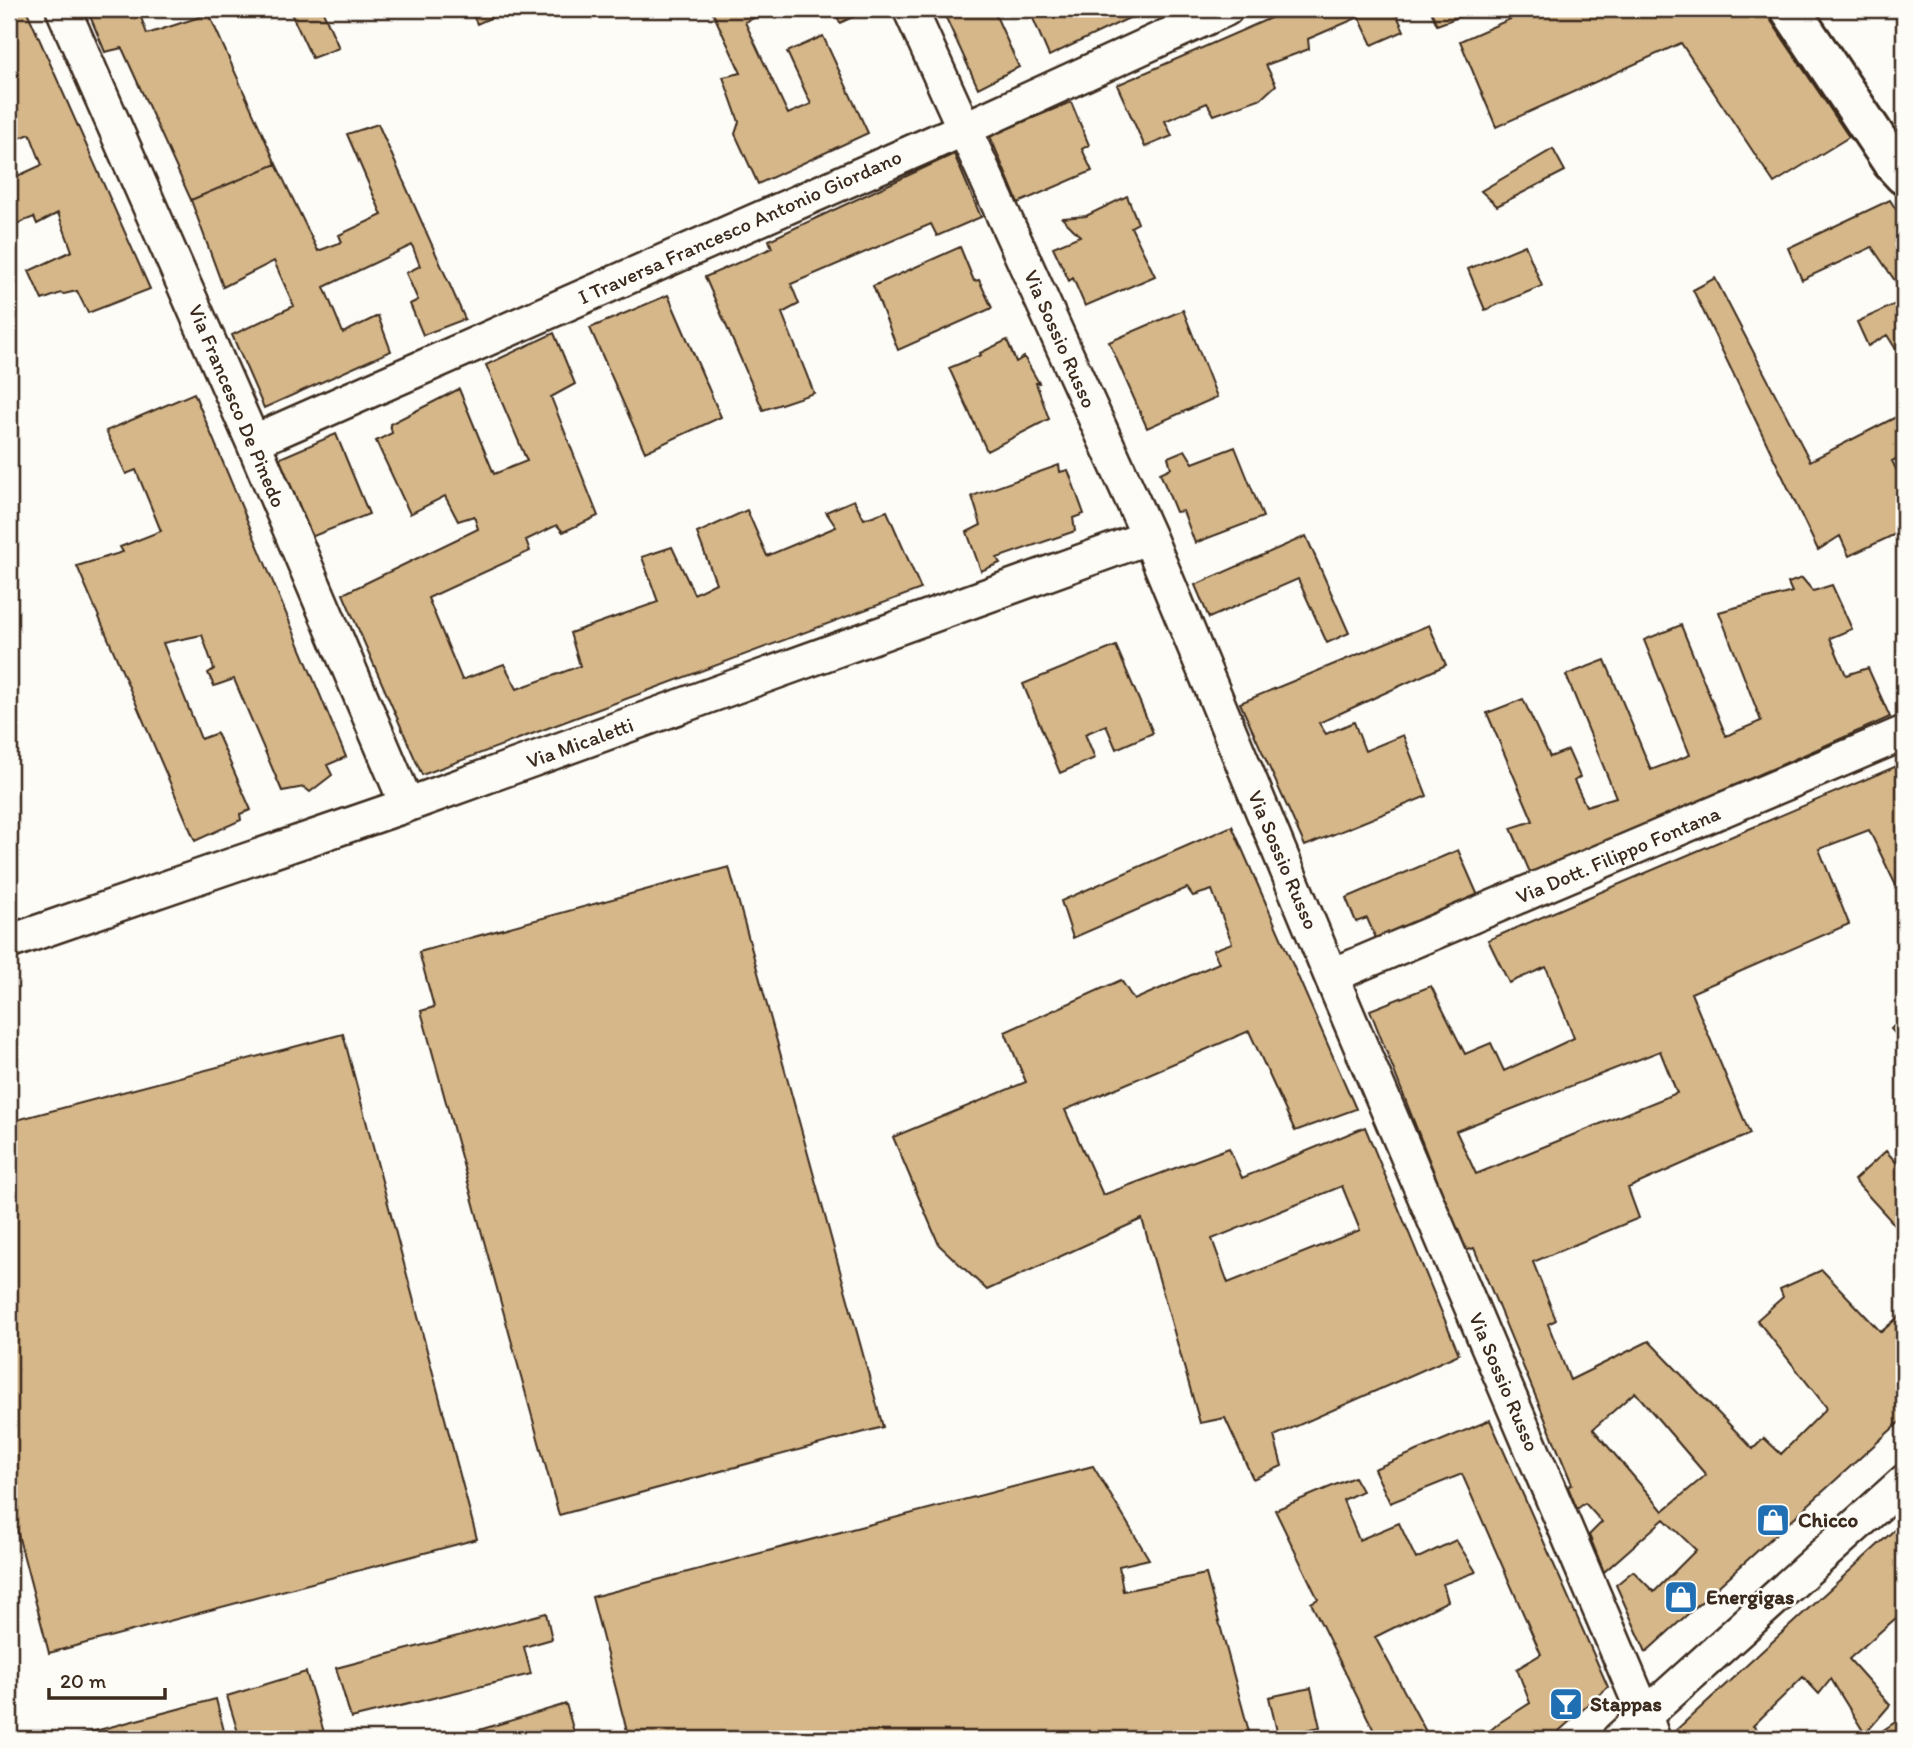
<svg xmlns="http://www.w3.org/2000/svg" width="1913" height="1748" font-family="Itim,sans-serif">
  <style>
    .building { fill: #d5b789; stroke: #3b2a1e; stroke-width: 2; fill-rule: evenodd }
    .lines { fill: none; stroke-linecap: round; stroke-linejoin: round }
    .minor-casing { stroke: #3b2a1e; stroke-width: 38 }
    .tertiary-casing { stroke: #3b2a1e; stroke-width: 44 }
    .minor { stroke: #fdfcf7; stroke-width: 33 }
    .tertiary { stroke: #fdfcf7; stroke-width: 38 }
    .labels { text-anchor: middle; stroke-width: 5; stroke-linejoin: round; paint-order: stroke }
    .street-label { font-size: 21px; fill: #3b2a1e; stroke: #fdfcf7 }
    .poi-label { font-size: 21px; font-weight: bold; fill: #3b2a1e; stroke: #fdfcf7; text-anchor: start }
  </style>
  <rect width="100%" height="100%" fill="#fdfcf7"/>
  <filter id="ink" filterUnits="userSpaceOnUse"><feTurbulence type="fractalNoise" baseFrequency=".0143" numOctaves="2"/><feDisplacementMap in="SourceGraphic" scale="14" xChannelSelector="R" yChannelSelector="G"/><feConvolveMatrix kernelMatrix="1 2 1 2 8 2 1 2 1" color-interpolation-filters="sRGB"/></filter>
  <g filter="url(#ink)">
    <path class="building" d="M9 9H26L150 289 88 313 77 291 64 294 61 293 42 300 29 271 72 251 58 213 37 224 34 217 9 227V180L42 165 30 134 9 142Z
      M87 9H138L147 34 209 14 276 164 191 200 122 48 105 52Z
      M289 9H322L339 48 312 58Z
      M470 9H510L477 24Z
      M711 9H774L745 22 788 114 811 104 787 52 823 36 868 133 758 184 735 134 739 122 723 77 741 73Z
      M834 9H870L840 23Z
      M942 9H993L1019 67 978 88Z
      M1029 9H1148L1049 56Z
      M1291 9H1402L1395 11 1404 31 1372 45 1359 17 1308 39 1309 49 1266 65 1276 85 1262 98 1214 115 1207 103 1165 121 1172 136 1145 147 1117 85Z
      M1430 9H1474L1475 11 1437 25Z
      M1533 9H1763L1849 137 1774 183 1681 43 1496 127 1460 41Z
      M1071 102 1089 145 1082 149 1092 171 1018 203 990 136Z
      M378 124 465 319 423 335 410 304 418 300 406 273 420 266 412 245 324 287 343 333 378 316 391 351 264 408 232 335 294 306 274 261 223 287 191 200 276 164 318 251 342 242 339 235 382 215 347 134Z
      M1553 149 1565 171 1497 206 1481 191Z
      M954 154 981 217 937 236 931 224 791 284 799 304 782 313 814 393 763 410 705 277 772 248 769 240Z
      M1127 196 1138 223 1131 227 1155 276 1085 306 1073 278 1069 281 1053 247 1080 236 1062 218 1086 216Z
      M1890 200 1904 222V294L1872 247 1802 280 1788 248Z
      M1525 245 1542 286 1485 310 1468 269Z
      M960 247 974 281 979 280 992 308 898 350 873 286Z
      M1715 278 1810 461 1904 413V455L1892 461 1904 485V530L1849 556 1840 536 1818 550 1693 290Z
      M668 295 721 417 645 452 590 328Z
      M1904 300V362L1887 335 1868 346 1857 322Z
      M1183 310 1217 397 1147 428 1109 342Z
      M554 333 575 384 551 397 598 516 563 532 557 525 526 540 530 551 428 598 462 680 504 664 517 689 580 666 570 633 658 602 642 557 672 547 694 594 716 583 697 533 747 510 767 556 836 527 826 512 854 500 864 519 887 511 921 589 422 775 343 594 478 529 474 516 458 521 445 496 410 514 376 441 392 433 390 424 459 389 494 474 527 461 486 365Z
      M1007 340 1016 362 1024 357 1039 383H1036L1049 419 987 451 949 368 981 355 980 353Z
      M194 393 346 757 327 765 332 775 310 792 304 787 282 791 234 679 214 686 208 673 214 669 202 635 163 643 201 739 217 733 251 810 240 814 241 820 195 841 77 566 123 552 120 547 161 531 136 470 126 474 106 431Z
      M336 434 369 514 311 537 278 459Z
      M1235 447 1263 517 1195 543 1183 511 1176 512 1160 473 1171 468 1168 457 1185 450 1193 463Z
      M1059 465 1060 472 1068 470 1084 514 1073 518 1075 531 997 558 1000 563 981 571 967 532 981 525 972 496Z
      M1306 536 1349 633 1327 643 1298 579 1209 618 1195 585Z
      M1802 578 1813 591 1832 585 1852 629 1830 638 1846 675 1868 668 1890 717 1531 875 1511 828 1533 821 1487 713 1523 699 1550 757 1568 750 1580 777 1574 781 1586 806 1616 797 1566 675 1605 660 1651 770 1690 755 1644 640 1681 625 1726 736 1761 721 1719 612 1792 592 1788 583Z
      M1429 625 1446 665 1319 723 1326 734 1354 722 1365 751 1403 735 1427 796 1305 846 1240 703Z
      M1116 646 1153 733 1116 749 1106 725 1085 734 1095 758 1060 773 1023 684Z
      M1904 763V902L1869 830 1819 849 1849 924 1691 993 1750 1134 1628 1188 1639 1218 1533 1262 1556 1320 1548 1324 1570 1380 1649 1341 1753 1449 1764 1438 1781 1454 1827 1408 1757 1320 1783 1297 1780 1289 1822 1270 1881 1332 1904 1312V1418L1646 1652 1616 1585 1633 1571 1654 1592 1696 1550 1664 1519 1604 1572 1589 1535 1602 1522 1585 1503 1577 1509 1568 1487 1572 1484 1474 1248 1465 1251 1370 1010 1431 986 1465 1054 1491 1043 1504 1071 1574 1038 1546 967 1509 983 1488 940ZM1660 1051 1677 1093 1476 1174 1456 1131ZM1635 1392 1706 1475 1663 1511 1593 1429Z
      M1232 826 1356 1109 1295 1131 1249 1031 1065 1110 1103 1195 1229 1148 1242 1178 1365 1127 1459 1354 1274 1436 1282 1466 1253 1479 1225 1418 1200 1423 1142 1219 987 1290 939 1245 893 1137 1026 1082 1005 1032 1121 980 1134 1000 1219 963 1213 950 1232 943 1212 890 1193 896 1187 888 1073 938 1061 901ZM1342 1186 1360 1230 1228 1283 1212 1239Z
      M1458 850 1479 898 1377 941 1367 918 1356 922 1346 898Z
      M729 867 883 1427 559 1515 421 1011 434 1007 419 952Z
      M1904 1016V1043L1891 1029Z
      M343 1034 477 1539 49 1653 9 1500V1122Z
      M1886 1151 1904 1171V1235L1854 1180Z
      M1490 1420 1608 1687 1550 1739H1480L1499 1723 1530 1703 1517 1669 1541 1654 1462 1474 1390 1503 1374 1469Z
      M1093 1466 1149 1559 1119 1566 1123 1591 1206 1574 1251 1739H629L592 1597Z
      M1354 1477 1362 1491 1343 1500 1359 1540 1399 1523 1416 1559 1456 1540 1476 1572 1443 1584 1448 1601 1375 1637 1430 1739H1378L1311 1603 1318 1599 1275 1510Z
      M1904 1521V1611L1849 1659 1890 1705 1865 1734 1831 1679 1819 1694 1803 1677 1753 1726 1763 1734 1757 1739H1677L1674 1732Z
      M546 1613 552 1639 524 1647 531 1674 351 1718 336 1668Z
      M306 1672 326 1739H240L227 1696Z
      M1311 1688 1320 1727 1278 1736 1269 1697Z
      M216 1699 226 1739H77L76 1736Z
      M566 1704 576 1739H449Z
      M1900 1719 1904 1726V1739H1870Z"/>
    <g class="lines">
      <g class="minor-casing">
        <path id="minor" d="M63 9 253 442 407 805
          M910 9 1149 537 1331 976 1645 1716 1653 1739
          M253 442 964 129 1226 9
          M9 942 407 805 1149 537
          M1331 976 1904 733
          M1619 1739 1904 1482"/>
      </g>
      <g class="tertiary-casing">
        <path id="tertiary" d="M1790 9 1892 162 1904 175"/>
      </g>
      <use href="#minor" class="minor"/>
      <use href="#tertiary" class="tertiary"/>
    </g>
  </g>
  <defs>
    <g id="shop-square" transform="scale(1.75)"><rect x="-9" y="-9" width="18" height="18" rx="4" fill="#1f6fb2" stroke="#fdfcf7"/><path d="M-5-2.5h2.3a2.7 3.5 0 0 1 5.4 0H5L5.5 6h-11ZM-1.5-2.5h3a1.5 2.3 0 0 0-3 0Z" fill="#fff"/></g>
    <g id="bar-square" transform="scale(1.75)"><rect x="-9" y="-9" width="18" height="18" rx="4" fill="#1f6fb2" stroke="#fdfcf7"/><path d="M-6-5H6L.8 .8V4.5H3.5V6h-7V4.5H-.8V.8Z" fill="#fff"/></g>
  </defs>
  <g fill-rule="evenodd">
    <use href="#shop-square" x="1773" y="1520"/>
    <use href="#shop-square" x="1681" y="1597"/>
    <use href="#bar-square" x="1566" y="1704"/>
  </g>
  <g class="labels">
    <g class="street-label">
      <text transform="translate(740 227) rotate(-24)" y="7">I Traversa Francesco Antonio Giordano</text>
      <text transform="translate(1060 339) rotate(66)" y="7">Via Sossio Russo</text>
      <text transform="translate(237 406) rotate(67)" y="7">Via Francesco De Pinedo</text>
      <text transform="translate(580 743) rotate(-20)" y="7">Via Micaletti</text>
      <text transform="translate(1618 855) rotate(-23)" y="7">Via Dott. Filippo Fontana</text>
      <text transform="translate(1283 860) rotate(67)" y="7">Via Sossio Russo</text>
      <text transform="translate(1504 1382) rotate(67)" y="7">Via Sossio Russo</text>
    </g>
    <g class="poi-label">
      <text x="1798" y="1527">Chicco</text>
      <text x="1706" y="1604">Energigas</text>
      <text x="1590" y="1711">Stappas</text>
    </g>
  </g>
  <rect width="1913" height="1748" fill="none" stroke="#fdfcf7" stroke-width="35"/>
  <rect x="18" y="18" width="1878" height="1713" fill="none" stroke="#3b2a1e" stroke-width="2.5" filter="url(#ink)"/>
  <path d="M49 1688v10h116v-10" fill="none" stroke="#3b2a1e" stroke-width="3.5"/>
  <text x="60" y="1688" font-size="21" fill="#3b2a1e" stroke="#fdfcf7" stroke-width="5" paint-order="stroke">20 m</text>
</svg>
